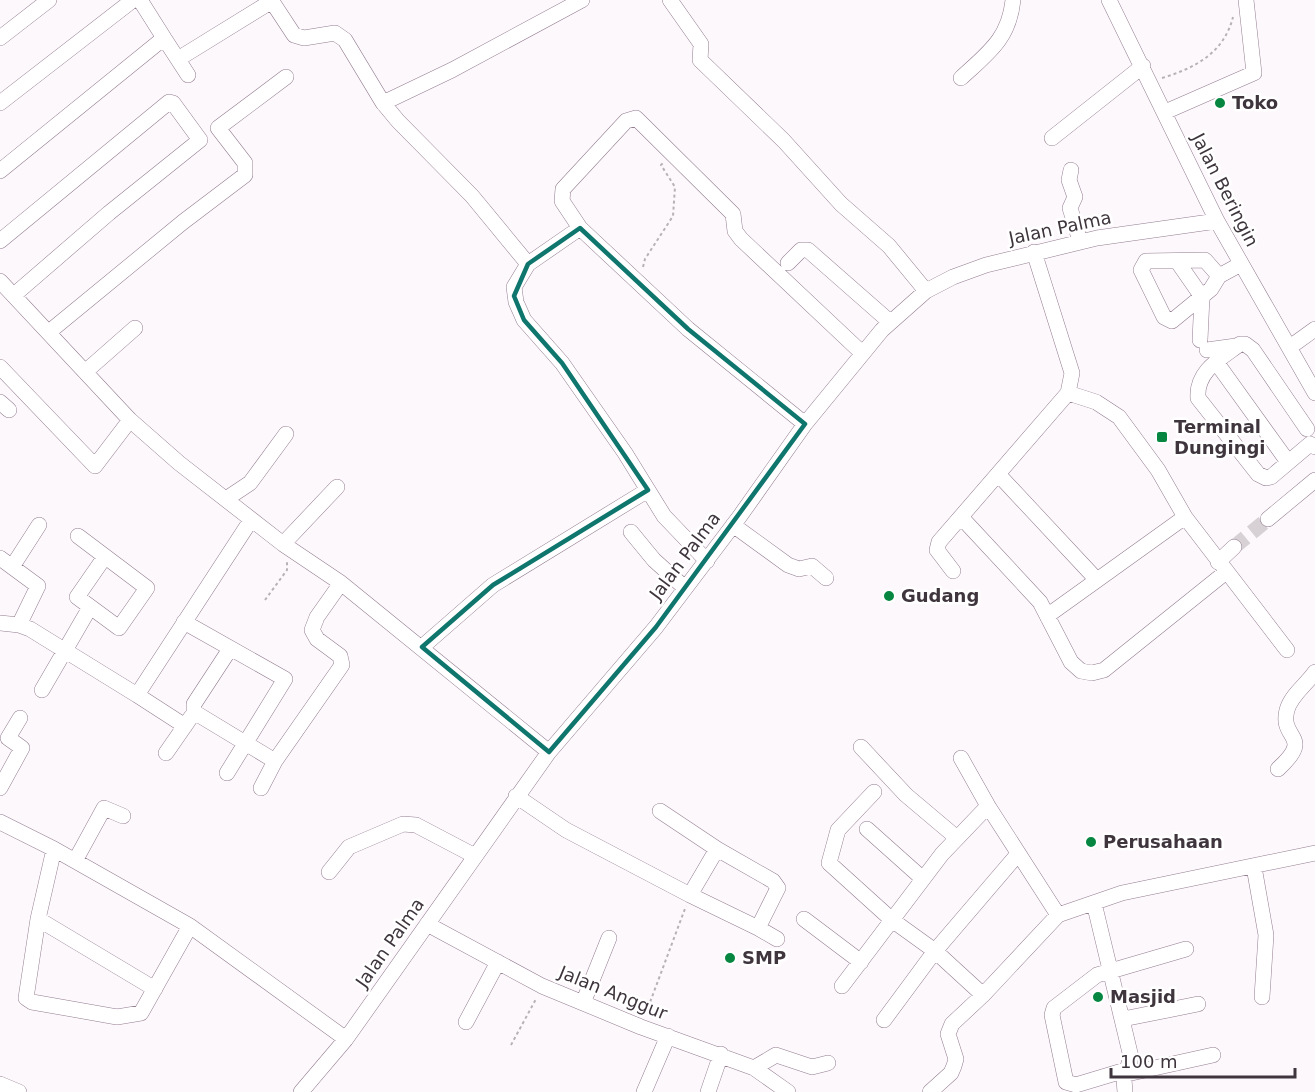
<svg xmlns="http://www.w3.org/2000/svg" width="1315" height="1092" font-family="'DejaVu Sans',sans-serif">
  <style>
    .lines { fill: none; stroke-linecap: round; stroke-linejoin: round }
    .minor-tunnel { stroke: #d7d1d6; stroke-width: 15; stroke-dasharray: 15 8; stroke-linecap: butt }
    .minor-casing { stroke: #937d90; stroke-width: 16 }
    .path { stroke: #b8b2b7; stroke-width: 2; stroke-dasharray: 3 3; stroke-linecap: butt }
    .minor { stroke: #fff; stroke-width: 15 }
    .marked { fill: none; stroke: #0f766e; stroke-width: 4.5; stroke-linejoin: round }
    .poi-dot { fill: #068641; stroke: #fff; stroke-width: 2 }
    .labels { text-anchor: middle; stroke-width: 5; stroke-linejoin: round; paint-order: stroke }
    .poi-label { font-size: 18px; font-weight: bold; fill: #3e353d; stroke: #fff; text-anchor: start }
    .street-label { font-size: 18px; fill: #3e353d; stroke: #fff }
  </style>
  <rect width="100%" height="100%" fill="#fdf8fc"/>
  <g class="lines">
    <path class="minor-tunnel" d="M1234 547 1268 519"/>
    <g class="minor-casing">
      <path id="minor" d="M271 0 294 35 304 38 335 33 345 40 383 103 398 121 472 196 528 264
        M670 0 701 44 700 60 784 141 841 204 889 246 926 291
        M1109 0 1217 221 1315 393
        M0 38 49 0
        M164 38 188 75
        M178 59 272 1
        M961 78C988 53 1009 39 1013 0
        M0 103 133 0
        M383 103 452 70 582 0
        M1165 112 1254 73 1246 0
        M1052 138 1143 66
        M1071 170 1069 180 1075 197 1070 208 1080 241
        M0 171 164 38 140 0
        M580 228 562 201 563 189 626 121 636 118 733 214 735 231 741 239 862 353
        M0 241 169 102 173 103 200 140 109 213 14 295
        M1177 261 1202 297 1200 340
        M788 263 801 250H808L890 322
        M1219 276 1205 260 1146 261 1141 270 1164 317 1172 321 1211 289 1219 276 1241 264
        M0 281 130 420 179 463 283 544 341 583 549 752
        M49 332 183 222 245 175V163L218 128 286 77
        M1290 347 1315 329
        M1207 350 1236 346
        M1216 362 1288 462
        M0 367 95 466 130 420
        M85 372 135 328
        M1068 393 1096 402 1119 417 1158 470 1185 517
        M0 402 9 410
        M1307 429 1253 350 1245 344H1240C1220 359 1196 371 1198 398L1258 474 1266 478 1271 477 1310 444 1315 447
        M998 474 1097 580
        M226 499 250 483 286 434
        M961 517 1040 602 1071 662 1081 671 1092 673 1104 670 1226 572
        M1268 519 1315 480
        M733 525 788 565 799 569 812 566 826 578
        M631 532 654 560 685 588
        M78 536 147 588 119 628 77 597 104 558
        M283 544 337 487
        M0 558 38 586 19 625
        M707 561 664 516 625 453 562 363 524 320 516 302 514 287 528 264 580 228 688 329 805 424
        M1218 562 1234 547
        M12 567 39 525
        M953 571 937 550 939 542 1068 393 1072 373 1034 252
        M1047 616 1185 517 1287 650
        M184 622 285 679 227 773
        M0 623 19 625 30 629 137 695 251 520
        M422 647 493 585 648 490
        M230 649 194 704V712L275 761 342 665 340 656 317 639 312 630 317 617 341 583
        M42 690 89 609
        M137 695 185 726
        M861 747 906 795 957 838
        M166 753 191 717
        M961 758 988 806
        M1278 769C1315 735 1279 740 1287 710 1291 695 1307 684 1315 672
        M0 788 22 748 8 738 20 718
        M261 788 275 761
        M874 792 838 830 829 863 892 920 935 951 983 995
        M516 796 566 830 690 895 717 849 773 881 778 888 758 928 690 895
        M660 811 717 849
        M0 822 54 849
        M867 829 923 879
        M75 861 104 808 123 816
        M1254 867 1266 935 1262 997
        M329 872 349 847 403 824 416 825 475 856
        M1094 903 1131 1057 1124 1079 1125 1092
        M38 919 155 989
        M804 919 861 962
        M427 924 542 986 641 1027 754 1068 788 1092
        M190 926 54 849 38 919 26 998 32 1002 117 1017 141 1013 190 926 346 1039
        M758 928 777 939
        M842 986 942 854 988 806 1058 915
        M583 1003 609 938
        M1123 1019 1198 1004
        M884 1020 935 951 1018 854
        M466 1022 498 962
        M754 1068 776 1055 812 1067 828 1063
        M1129 1069 1076 1085 1066 1082 1052 1015 1054 1008 1097 975 1186 949
        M1127 1074 1213 1055
        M0 1084 19 1092
        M301 1092 346 1039 549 752 656 627 740 516 805 424 882 330 926 291 953 277 986 265 1097 238 1217 221
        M644 1092 668 1036
        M708 1092 721 1054
        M930 1092 951 1073 954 1066 956 1059 948 1034 952 1024 983 995 1058 915 1122 893 1315 853"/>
    </g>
    <path class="path" d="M1162 78C1195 68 1224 53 1233 17
      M643 267 645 259 673 216 675 187 661 165 663 163
      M265 600 287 570V562
      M646 1013 686 906
      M511 1045 536 999"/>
    <use href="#minor" class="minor"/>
  </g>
  <path class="marked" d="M580 228 688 329 805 424 656 627 549 752 422 647 493 585 648 490 562 363 524 320 514 296 528 264Z"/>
  <g class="poi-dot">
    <circle cx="1220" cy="103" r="6"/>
    <rect x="1156" y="431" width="12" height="12" rx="3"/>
    <circle cx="889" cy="596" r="6"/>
    <circle cx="1091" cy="842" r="6"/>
    <circle cx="730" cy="958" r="6"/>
    <circle cx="1098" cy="997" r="6"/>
  </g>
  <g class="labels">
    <g class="poi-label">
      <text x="1232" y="109">Toko</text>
      <text x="1174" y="433">Terminal<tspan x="1174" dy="21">Dungingi</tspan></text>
      <text x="901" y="602">Gudang</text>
      <text x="1103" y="848">Perusahaan</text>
      <text x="742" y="964">SMP</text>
      <text x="1110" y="1003">Masjid</text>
    </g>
    <g class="street-label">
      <text transform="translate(1225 190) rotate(63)" y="6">Jalan Beringin</text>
      <text transform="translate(1060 228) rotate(-12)" y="6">Jalan Palma</text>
      <text transform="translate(685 556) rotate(-53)" y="6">Jalan Palma</text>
      <text transform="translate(390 943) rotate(-55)" y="6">Jalan Palma</text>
      <text transform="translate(613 993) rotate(22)" y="6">Jalan Anggur</text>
    </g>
  </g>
  <path d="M1111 1068v9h184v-9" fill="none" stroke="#3e353d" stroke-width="3"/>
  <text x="1120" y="1068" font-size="18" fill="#3e353d" stroke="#ffffff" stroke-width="4.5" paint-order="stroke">100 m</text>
</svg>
